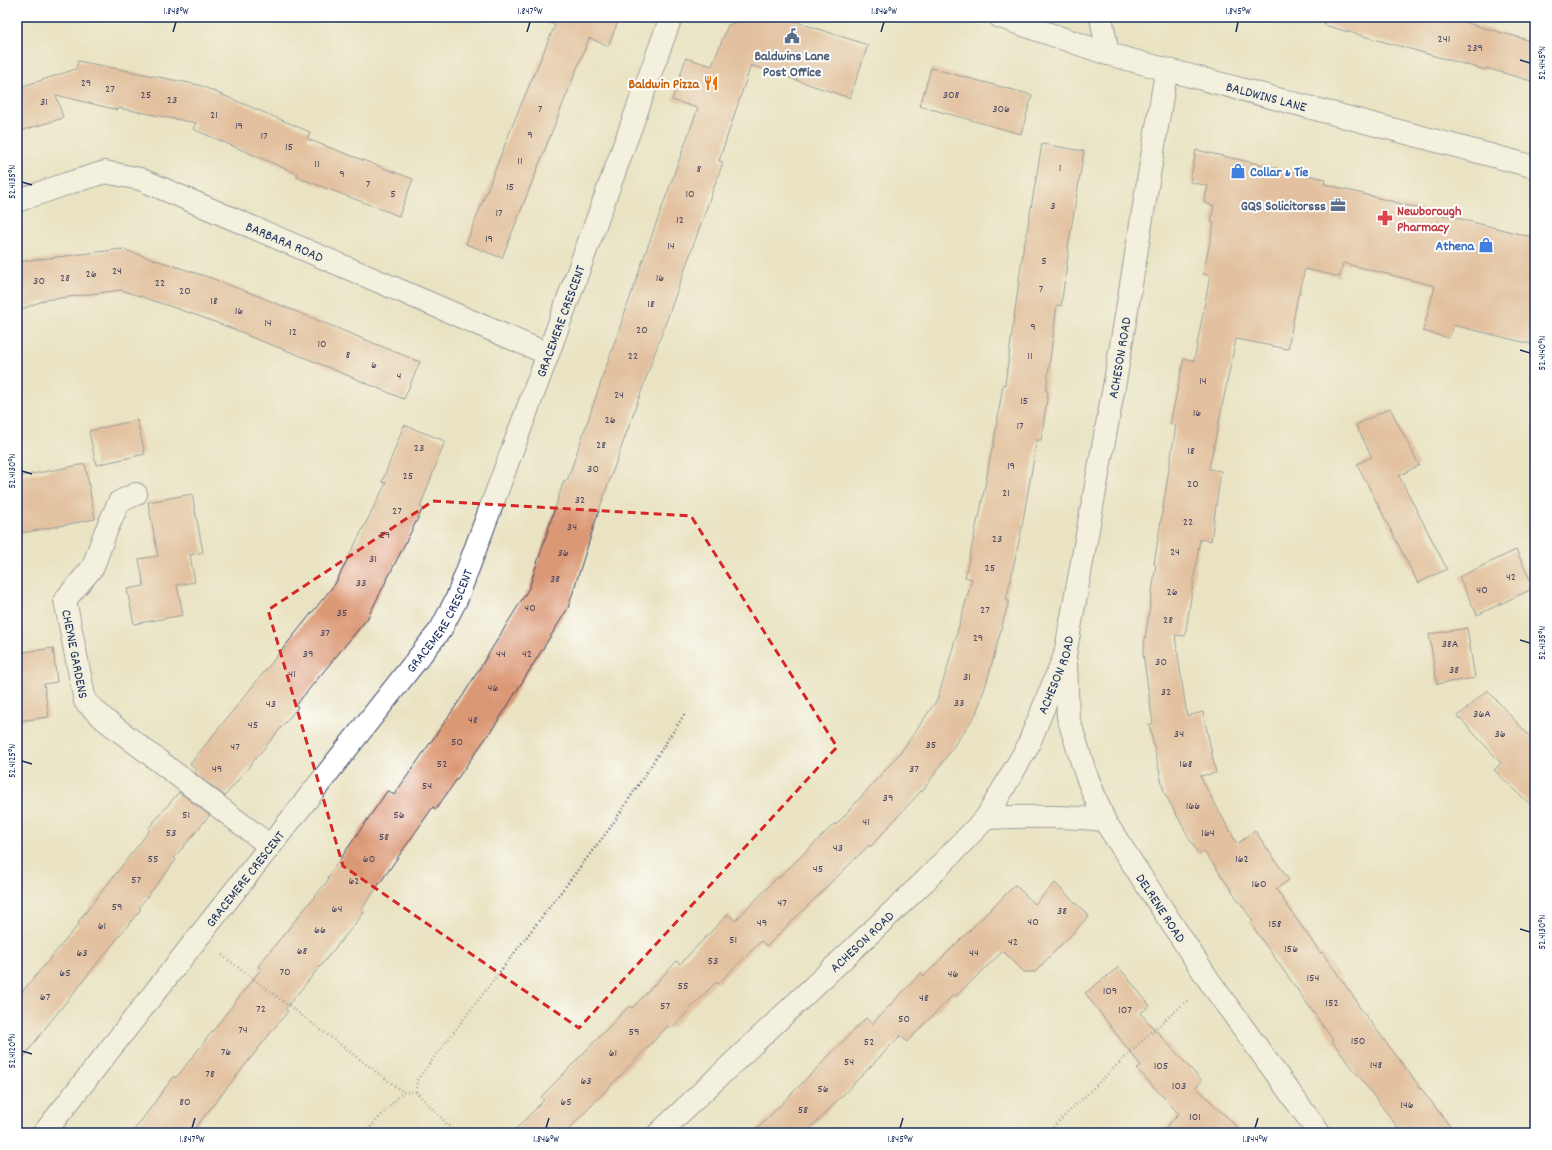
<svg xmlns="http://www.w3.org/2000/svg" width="1552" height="1150" font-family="Dekko,sans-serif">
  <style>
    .building { fill: #db9874 }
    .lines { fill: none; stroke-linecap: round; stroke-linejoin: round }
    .minor-casing { stroke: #3a4a6d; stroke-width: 24 }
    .path { stroke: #3a4a6d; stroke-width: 2.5; stroke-dasharray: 1 3; stroke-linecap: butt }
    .minor { stroke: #fff; stroke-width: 22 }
    .marked { fill: none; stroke: #d62828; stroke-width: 3; stroke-dasharray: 8 5; stroke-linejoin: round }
    .ticks { fill: none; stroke: #1b2f5e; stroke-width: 1.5 }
    .labels { text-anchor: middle; stroke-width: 4; stroke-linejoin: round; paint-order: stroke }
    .number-label { font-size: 12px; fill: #4b4964 }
    .service-label { font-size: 14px; font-weight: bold; fill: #4e5e75; stroke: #fff }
    .food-label { font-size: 14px; font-weight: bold; fill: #c56008; stroke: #fff; text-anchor: end }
    .street-label { font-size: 14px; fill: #1b2f5e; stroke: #fff }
    .shop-label { font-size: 14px; font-weight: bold; fill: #366cbe; stroke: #fff; text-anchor: start }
    .health-label { font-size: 14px; font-weight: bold; fill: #be3a42; stroke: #fff; text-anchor: start }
    .neatline { fill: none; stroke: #1b2f5e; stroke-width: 1.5 }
    .ticks-label { font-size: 10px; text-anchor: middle; fill: #1b2f5e }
  </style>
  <rect width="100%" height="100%" fill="#fff"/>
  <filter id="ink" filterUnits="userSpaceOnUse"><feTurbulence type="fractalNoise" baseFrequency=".025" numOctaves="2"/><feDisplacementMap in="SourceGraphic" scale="8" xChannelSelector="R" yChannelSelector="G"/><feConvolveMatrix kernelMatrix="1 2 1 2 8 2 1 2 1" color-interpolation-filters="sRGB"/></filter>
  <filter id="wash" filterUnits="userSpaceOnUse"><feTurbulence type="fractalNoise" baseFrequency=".012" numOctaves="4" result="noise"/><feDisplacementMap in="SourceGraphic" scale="16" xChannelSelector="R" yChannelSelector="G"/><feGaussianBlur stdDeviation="0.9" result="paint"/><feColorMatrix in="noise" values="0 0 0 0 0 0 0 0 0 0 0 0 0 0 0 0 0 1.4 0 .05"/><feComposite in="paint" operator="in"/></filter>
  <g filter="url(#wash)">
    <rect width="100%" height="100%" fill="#eae3c3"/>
    <g id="blocks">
      <path class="building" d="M540 17H620L608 46 589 38 502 258 466 244 517 114 555 25 540 19Z
        M755 17H781L868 45 850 98 751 65 719 161 723 162 599 510 568 608 500 718 436 809 433 807 396 860 361 910 364 913 285 1009 288 1011 191 1133H132L174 1076 176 1078 261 969 258 966 329 879 327 878 388 790 394 795 462 697 529 588 564 480 567 481 644 257 698 108 672 100 686 58 712 66 728 25Z
        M1325 17H1445L1535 42V82L1486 68 1485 70 1324 25Z
        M78 61 199 85 310 132 307 139 413 179 399 216 297 177 298 174 193 129 196 123 119 108 118 110 56 95 63 118 17 132V88L76 69Z
        M931 68 1032 95 1021 134 920 106Z
        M1042 144 1084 151 1068 248 1069 249 1061 306 1057 305 1046 391 1048 392 1041 440H1037L1021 532 1006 600H1009L988 678 976 714 922 792 921 791 870 847 869 845 767 946 761 941 718 984 716 982 671 1029 668 1026 565 1133H512L544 1100 541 1097 629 1006 632 1008 677 961 680 964 728 914 735 921 778 877 779 878 835 823 836 825 901 752 937 700 947 669 972 579 965 577 978 518H979L992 448H993L1003 384 1005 385 1024 243H1025Z
        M1196 150 1325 179 1324 184 1535 238V345L1453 325 1449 338 1423 331 1435 286 1343 263 1340 277 1305 269 1299 295H1298L1288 349 1236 339 1209 469 1221 471 1211 541 1200 539 1185 636 1175 635 1187 716 1203 712 1216 773 1200 776 1237 844 1255 831 1289 880 1276 889 1320 953 1322 952 1358 1003 1357 1004 1455 1133H1402L1332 1041 1333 1040 1250 923 1253 921 1204 851 1198 854 1164 792 1149 724H1153L1143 653 1156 565 1154 564 1176 425 1170 424 1184 358 1194 361 1210 276 1203 274 1214 223 1211 222 1214 206 1204 203 1208 186 1190 182Z
        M122 249 211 278 258 296 420 362 404 399 296 354 248 336 249 335 196 315 121 290 45 300 17 311V262Z
        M1390 408 1419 465 1399 476 1447 569 1418 583 1357 464 1372 457 1356 425Z
        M137 420 145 454 96 465 89 431Z
        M404 425 445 441 420 507 423 508 367 619 296 705 298 707 225 796 195 773 197 770 190 764 335 584 386 483 382 482Z
        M85 464 95 519 17 534V477Z
        M192 494 203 552 190 555 195 582 177 585 183 615 134 624 127 589 144 586 139 559 158 556 148 502Z
        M1516 550 1534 588 1477 615 1459 577Z
        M1467 628 1475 678 1437 684 1429 634Z
        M53 648 57 682 44 684 49 717 17 721V653Z
        M1487 690 1535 742V809L1494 770 1501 763 1458 716Z
        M179 792 209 815V816L174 858 176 860 139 907 141 909 46 1027 17 1066V998L79 924 78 922 150 830 148 829Z
        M1055 883 1089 916 1035 972H1024L1003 951 956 996 954 994 907 1042 901 1035 806 1133H753L866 1018 872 1024 921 973 924 976 1015 885 1035 904Z
        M1119 967 1150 1006 1140 1013 1202 1081 1196 1087 1243 1133H1160L1179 1114 1137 1069 1141 1066 1085 993Z"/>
    </g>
  </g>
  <g filter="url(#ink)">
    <use href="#blocks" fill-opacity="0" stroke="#3a4a6d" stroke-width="1"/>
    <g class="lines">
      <g class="minor-casing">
        <g id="minor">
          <path id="s1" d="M1000 17 1108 54 1535 167"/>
          <path d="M1101 17 1108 54"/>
          <path id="s2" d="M17 201 66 184 105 172 140 179 548 354"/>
          <path id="s3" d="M136 494 119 502 105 533 93 567 65 600 85 701 104 719 270 846"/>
          <path id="s4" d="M1066 663 1068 717 1085 772 1104 820 1210 982 1319 1133"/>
          <path d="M986 818C1026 816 1065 816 1104 820"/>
          <path id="s5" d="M44 1133 441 629 457 598 548 354 671 17"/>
          <path id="s6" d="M659 1133 926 880 986 818 1027 748 1065 655 1117 370 1164 84 1169 71"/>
        </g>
      </g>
      <path class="path" d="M222 955 403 1092
        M416 1092 417 1080 610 828 686 712
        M365 1133 403 1092H416L456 1133
        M1047 1133 1150 1033 1188 1000"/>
      <use href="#minor" class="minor"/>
    </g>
  </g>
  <path d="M0 0H1552V1150H0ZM433 501 691 516 837 747 579 1028 343 866 268 610Z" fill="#eae3c3" fill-opacity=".55" fill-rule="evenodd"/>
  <path class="marked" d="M433 501 691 516 837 747 579 1028 343 866 268 610Z"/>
  <path class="ticks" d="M173 32 176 22M527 32 530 22M881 32 884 22M1236 32 1238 22M1520 60 1530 63M22 182 32 185M1520 350 1530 353M22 471 32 474M1520 640 1530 643M22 761 32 764M1520 929 1530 932M22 1051 32 1054M192 1128 195 1118M546 1128 549 1118M900 1128 903 1118M1255 1128 1258 1118"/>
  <defs>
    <g id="civic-bare" transform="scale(1.2)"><path d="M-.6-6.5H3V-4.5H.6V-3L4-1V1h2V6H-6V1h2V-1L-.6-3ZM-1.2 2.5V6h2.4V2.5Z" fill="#5c6f8a" stroke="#fff" stroke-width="2.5" paint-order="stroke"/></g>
    <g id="restaurant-bare" transform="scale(1.2)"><path d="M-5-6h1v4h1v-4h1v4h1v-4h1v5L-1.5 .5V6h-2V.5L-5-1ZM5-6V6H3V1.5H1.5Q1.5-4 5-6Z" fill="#e8710a" stroke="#fff" stroke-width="2.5" paint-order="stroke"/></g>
    <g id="shop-bare" transform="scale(1.2)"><path d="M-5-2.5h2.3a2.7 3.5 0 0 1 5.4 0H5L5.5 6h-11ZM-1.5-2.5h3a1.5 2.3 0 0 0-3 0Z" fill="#3f7fe0" stroke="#fff" stroke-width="2.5" paint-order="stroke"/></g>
    <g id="office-bare" transform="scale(1.2)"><path d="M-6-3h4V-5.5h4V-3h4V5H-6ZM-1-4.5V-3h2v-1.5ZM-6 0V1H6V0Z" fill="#5c6f8a" stroke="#fff" stroke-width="2.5" paint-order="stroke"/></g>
    <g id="pharmacy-bare" transform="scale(1.2)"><path d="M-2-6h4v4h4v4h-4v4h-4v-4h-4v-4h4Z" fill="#e0444e" stroke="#fff" stroke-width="2.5" paint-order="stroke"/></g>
  </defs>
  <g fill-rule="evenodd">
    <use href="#civic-bare" x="792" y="36"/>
    <use href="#restaurant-bare" x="711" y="83"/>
    <use href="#shop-bare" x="1238" y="171"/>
    <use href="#office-bare" x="1338" y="205"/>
    <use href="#pharmacy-bare" x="1385" y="218"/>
    <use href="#shop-bare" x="1486" y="245"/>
  </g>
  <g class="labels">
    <g class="number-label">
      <text x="1444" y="42">241</text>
      <text x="1475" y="51">239</text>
      <text x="86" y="86">29</text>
      <text x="110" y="92">27</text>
      <text x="146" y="98">25</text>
      <text x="951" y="98">308</text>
      <text x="172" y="103">23</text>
      <text x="44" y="105">31</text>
      <text x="540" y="112">7</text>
      <text x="1001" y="112">306</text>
      <text x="214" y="118">21</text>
      <text x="239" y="129">19</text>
      <text x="530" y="138">9</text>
      <text x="264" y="139">17</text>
      <text x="289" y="150">15</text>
      <text x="520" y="164">11</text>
      <text x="317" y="167">11</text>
      <text x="1060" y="171">1</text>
      <text x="699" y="172">8</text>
      <text x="342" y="177">9</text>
      <text x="368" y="187">7</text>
      <text x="510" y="190">15</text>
      <text x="393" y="197">5</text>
      <text x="690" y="197">10</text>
      <text x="1053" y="209">3</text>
      <text x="499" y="216">17</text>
      <text x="680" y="223">12</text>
      <text x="489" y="242">19</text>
      <text x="671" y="249">14</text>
      <text x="1044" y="264">5</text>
      <text x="117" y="274">24</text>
      <text x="91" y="277">26</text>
      <text x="65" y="281">28</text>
      <text x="660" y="281">16</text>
      <text x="39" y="284">30</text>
      <text x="160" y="286">22</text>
      <text x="1041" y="292">7</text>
      <text x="185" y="294">20</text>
      <text x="214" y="304">18</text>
      <text x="651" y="307">18</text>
      <text x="239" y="314">16</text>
      <text x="268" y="326">14</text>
      <text x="1033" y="330">9</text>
      <text x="642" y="333">20</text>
      <text x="293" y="335">12</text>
      <text x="322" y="347">10</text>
      <text x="348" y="358">8</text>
      <text x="633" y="359">22</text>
      <text x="1030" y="359">11</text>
      <text x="374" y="368">6</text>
      <text x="399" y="379">4</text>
      <text x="1203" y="384">14</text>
      <text x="619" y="398">24</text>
      <text x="1024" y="404">15</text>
      <text x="1197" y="416">16</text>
      <text x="610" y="423">26</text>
      <text x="1020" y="429">17</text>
      <text x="601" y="448">28</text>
      <text x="419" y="451">23</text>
      <text x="1191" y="454">18</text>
      <text x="1011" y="469">19</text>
      <text x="593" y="472">30</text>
      <text x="408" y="479">25</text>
      <text x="1193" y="487">20</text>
      <text x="1006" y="496">21</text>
      <text x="580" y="503">32</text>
      <text x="397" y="514">27</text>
      <text x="1188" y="525">22</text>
      <text x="572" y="530">34</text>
      <text x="385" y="538">29</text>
      <text x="997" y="542">23</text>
      <text x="1175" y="555">24</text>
      <text x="563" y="556">36</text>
      <text x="373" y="562">31</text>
      <text x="990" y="571">25</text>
      <text x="1511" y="580">42</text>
      <text x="555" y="582">38</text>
      <text x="361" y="586">33</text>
      <text x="1482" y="593">40</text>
      <text x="1172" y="595">26</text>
      <text x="530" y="611">40</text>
      <text x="985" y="613">27</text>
      <text x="342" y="616">35</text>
      <text x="1168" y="623">28</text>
      <text x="325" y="636">37</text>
      <text x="978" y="641">29</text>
      <text x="1450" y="647">38A</text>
      <text x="308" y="657">39</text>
      <text x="501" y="657">44</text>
      <text x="527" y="657">42</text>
      <text x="1161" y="665">30</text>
      <text x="1454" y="673">38</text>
      <text x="292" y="677">41</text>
      <text x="967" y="680">31</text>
      <text x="493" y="691">46</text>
      <text x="1166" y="695">32</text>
      <text x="959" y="706">33</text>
      <text x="271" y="707">43</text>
      <text x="1482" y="717">36A</text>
      <text x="473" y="723">48</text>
      <text x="253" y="728">45</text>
      <text x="1179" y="737">34</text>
      <text x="1500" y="737">36</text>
      <text x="457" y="745">50</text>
      <text x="931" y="748">35</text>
      <text x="235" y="750">47</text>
      <text x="442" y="767">52</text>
      <text x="1186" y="767">168</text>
      <text x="217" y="772">49</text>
      <text x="914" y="772">37</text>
      <text x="427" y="789">54</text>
      <text x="888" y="801">39</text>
      <text x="1193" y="809">166</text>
      <text x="186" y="818">51</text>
      <text x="399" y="818">56</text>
      <text x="866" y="825">41</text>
      <text x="171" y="836">53</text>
      <text x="1208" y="836">164</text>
      <text x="384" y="840">58</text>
      <text x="838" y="851">43</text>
      <text x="153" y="862">55</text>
      <text x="369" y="862">60</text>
      <text x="1242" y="862">162</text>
      <text x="818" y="872">45</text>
      <text x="136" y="883">57</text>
      <text x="354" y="884">62</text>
      <text x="1259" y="887">160</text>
      <text x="782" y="906">47</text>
      <text x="117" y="910">59</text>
      <text x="337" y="912">64</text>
      <text x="1062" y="914">38</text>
      <text x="1033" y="925">40</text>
      <text x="762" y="926">49</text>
      <text x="1275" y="927">158</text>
      <text x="102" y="929">61</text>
      <text x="320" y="933">66</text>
      <text x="733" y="943">51</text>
      <text x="1013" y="945">42</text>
      <text x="1291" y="952">156</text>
      <text x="302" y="954">68</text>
      <text x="82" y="956">63</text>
      <text x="974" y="956">44</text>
      <text x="713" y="964">53</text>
      <text x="285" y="975">70</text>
      <text x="65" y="976">65</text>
      <text x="953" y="977">46</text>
      <text x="1313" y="981">154</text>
      <text x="683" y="989">55</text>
      <text x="1110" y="994">109</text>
      <text x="45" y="1000">67</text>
      <text x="924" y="1001">48</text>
      <text x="1332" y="1006">152</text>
      <text x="665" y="1009">57</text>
      <text x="261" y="1012">72</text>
      <text x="1125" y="1013">107</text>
      <text x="904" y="1022">50</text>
      <text x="243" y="1033">74</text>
      <text x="634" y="1035">59</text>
      <text x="1358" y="1044">150</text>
      <text x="869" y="1045">52</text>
      <text x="226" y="1055">76</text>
      <text x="613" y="1056">61</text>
      <text x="849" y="1065">54</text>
      <text x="1376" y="1068">148</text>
      <text x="1161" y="1069">105</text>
      <text x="210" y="1077">78</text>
      <text x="586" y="1084">63</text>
      <text x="1179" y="1089">103</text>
      <text x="823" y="1092">56</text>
      <text x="185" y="1105">80</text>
      <text x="566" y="1105">65</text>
      <text x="1407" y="1108">146</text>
      <text x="803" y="1113">58</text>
      <text x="1195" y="1120">101</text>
    </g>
    <g class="service-label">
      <text x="792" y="60">Baldwins Lane<tspan x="792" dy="16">Post Office</tspan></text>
      <text x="1326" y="210" text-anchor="end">GQS Solicitorsss</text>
    </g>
    <g class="food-label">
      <text x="699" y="88">Baldwin Pizza</text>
    </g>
    <g class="street-label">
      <text dy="5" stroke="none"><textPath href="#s1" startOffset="278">BALDWINS LANE</textPath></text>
      <text dy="5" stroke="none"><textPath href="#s2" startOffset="286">BARBARA ROAD</textPath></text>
      <text dy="5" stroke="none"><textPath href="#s5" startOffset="972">GRACEMERE CRESCENT</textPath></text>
      <text dy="5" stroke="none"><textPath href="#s6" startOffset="938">ACHESON ROAD</textPath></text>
      <text dy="5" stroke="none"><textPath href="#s5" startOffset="648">GRACEMERE CRESCENT</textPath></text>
      <text dy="5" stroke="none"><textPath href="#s3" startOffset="187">CHEYNE GARDENS</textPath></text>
      <text dy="5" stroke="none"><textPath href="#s6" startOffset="614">ACHESON ROAD</textPath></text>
      <text dy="5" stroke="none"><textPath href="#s5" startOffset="324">GRACEMERE CRESCENT</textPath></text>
      <text dy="5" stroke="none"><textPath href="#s4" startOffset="268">DELRENE ROAD</textPath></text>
      <text dy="5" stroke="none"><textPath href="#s6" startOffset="279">ACHESON ROAD</textPath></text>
    </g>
    <g class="shop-label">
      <text x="1250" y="176">Collar &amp; Tie</text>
      <text x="1474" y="250" text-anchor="end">Athena</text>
    </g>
    <g class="health-label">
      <text x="1397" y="215">Newborough<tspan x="1397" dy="16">Pharmacy</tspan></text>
    </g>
  </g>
  <rect width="1552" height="1150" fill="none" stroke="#fff" stroke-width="44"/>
  <rect x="22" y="22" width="1508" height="1106" class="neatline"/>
  <g class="ticks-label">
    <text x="176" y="14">1.848°W</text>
    <text x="530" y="14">1.847°W</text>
    <text x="884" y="14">1.846°W</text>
    <text x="1238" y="14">1.845°W</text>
    <text transform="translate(1541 63) rotate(-90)" y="4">52.4145°N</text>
    <text transform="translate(11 182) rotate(-90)" y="4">52.4135°N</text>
    <text transform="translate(1541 353) rotate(-90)" y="4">52.4140°N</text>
    <text transform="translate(11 471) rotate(-90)" y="4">52.4130°N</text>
    <text transform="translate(1541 643) rotate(-90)" y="4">52.4135°N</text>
    <text transform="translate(11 761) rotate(-90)" y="4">52.4125°N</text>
    <text transform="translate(1541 932) rotate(-90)" y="4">52.4130°N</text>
    <text transform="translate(11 1051) rotate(-90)" y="4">52.4120°N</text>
    <text x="192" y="1142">1.847°W</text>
    <text x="546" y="1142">1.846°W</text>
    <text x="900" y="1142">1.845°W</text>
    <text x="1255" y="1142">1.844°W</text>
  </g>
</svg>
